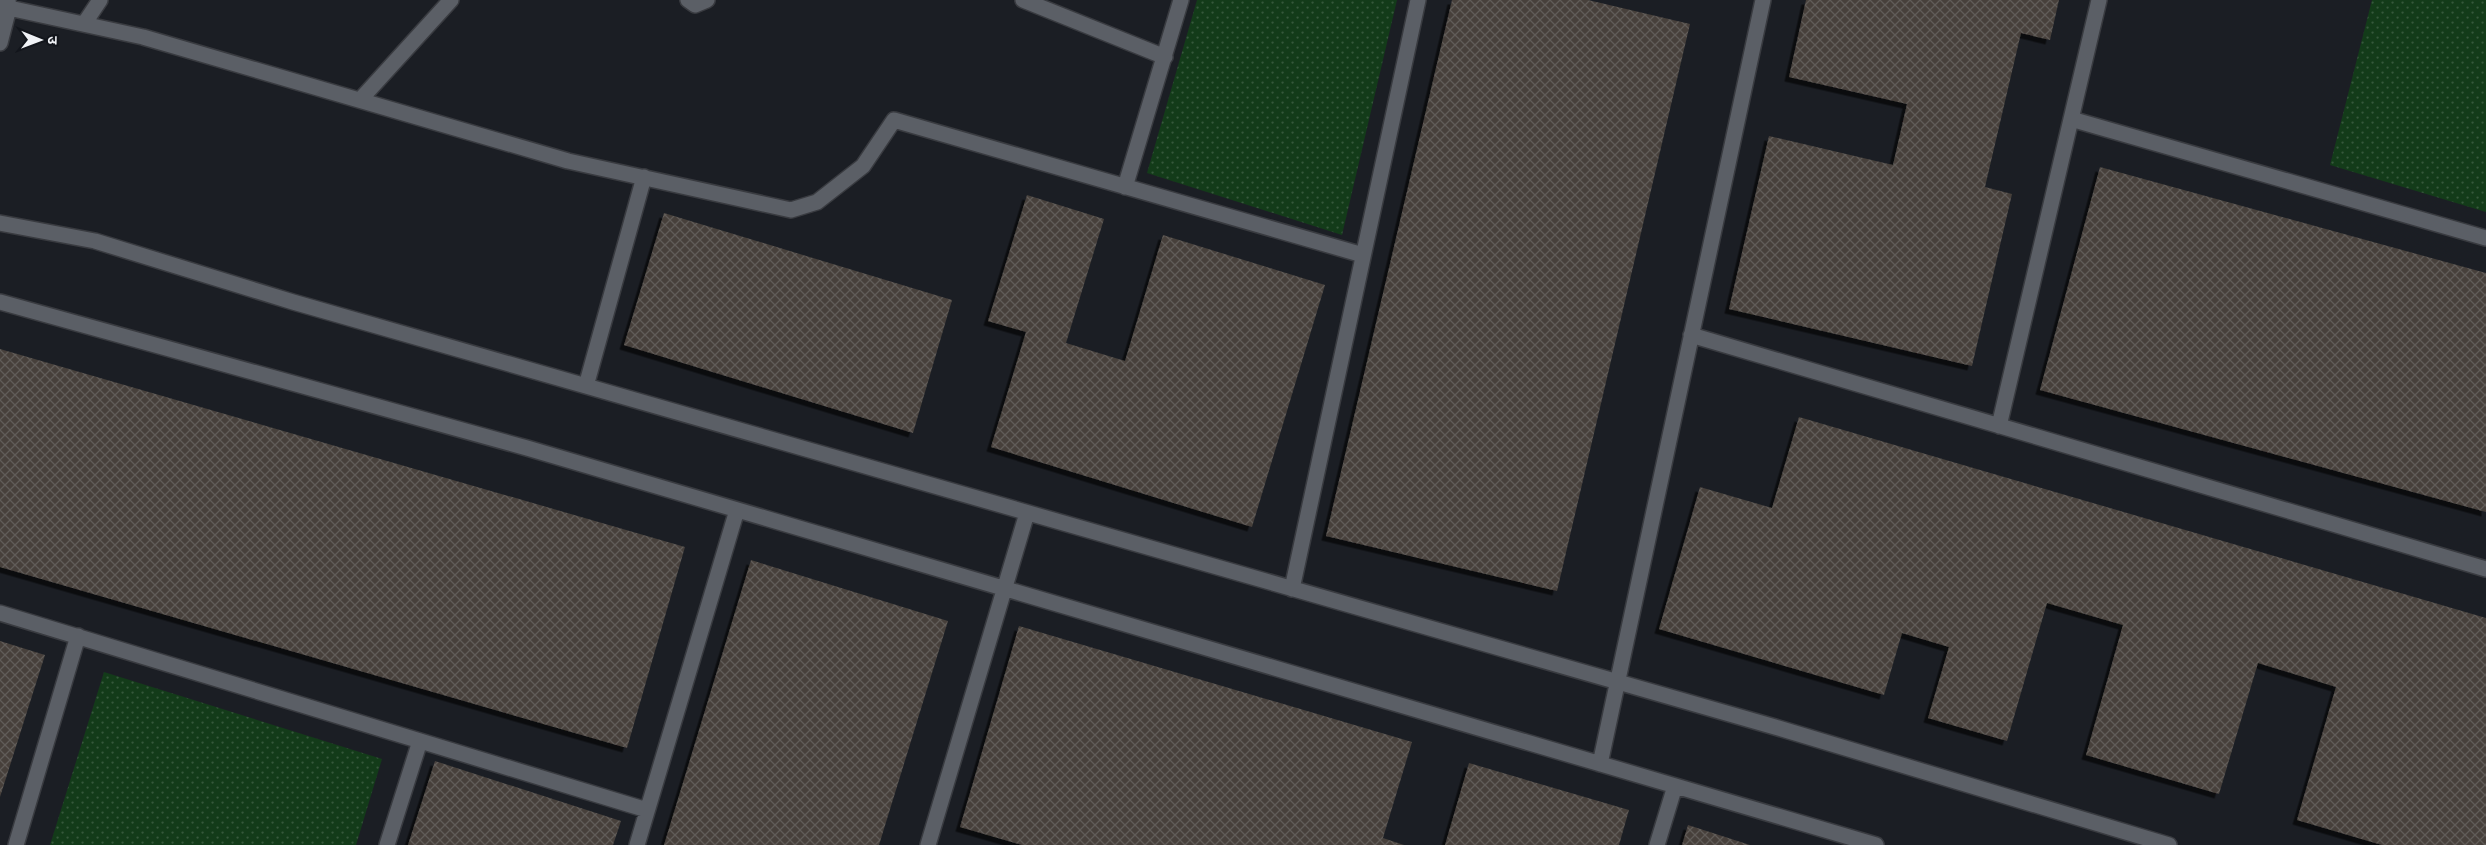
<svg xmlns="http://www.w3.org/2000/svg" width="2486" height="845" font-family="'Sofia Sans Condensed','Noto Sans Devanagari',sans-serif">
  <style>
    .park { fill: url(#park-dots) }
    .building { fill: url(#building-cross-hatch); filter: url(#shadow) }
    .lines { fill: none; stroke-linecap: round; stroke-linejoin: round }
    .minor-casing { stroke: #393b40; stroke-width: 18 }
    .minor { stroke: #5b5f66; stroke-width: 15 }
  </style>
  <defs>
    <pattern id="park-dots" width="8" height="8" patternUnits="userSpaceOnUse" patternTransform="scale(1.25)"><rect width="8" height="8" fill="#133b19"/><path d="M2 2h.1M6 6h.1" fill="none" stroke="#36583b" stroke-width="1.8" stroke-linecap="round"/></pattern>
    <pattern id="building-cross-hatch" width="8" height="8" patternUnits="userSpaceOnUse" patternTransform="scale(1.25)"><rect width="8" height="8" fill="#46403b"/><path d="M0 0l8 8M0 8l8-8" fill="none" stroke="#615c58"/></pattern>
    <filter id="shadow"><feDropShadow dx="-4.5" dy="4.5" stdDeviation="0" flood-color="#0009"/></filter>
  </defs>
  <rect width="100%" height="100%" fill="#1b1e24"/>
  <path class="park" d="M1197 0H1397L1342 235 1147 173Z
    M2372 0H2486V212L2330 165Z
    M104 672 382 759 356 845H50Z"/>
  <path class="building" d="M1452 0H1588L1690 24 1557 591 1326 536Z
    M1806 0H2059L2050 40 2021 33 1985 187 2012 194 1972 366 1729 309 1769 136 1893 165 1907 104 1789 77Z
    M2100 167 2486 273V512L2040 390Z
    M1027 195 1104 219 1066 343 1125 361 1163 235 1325 285 1252 527 991 447 1026 332 988 321Z
    M664 213 952 300 913 433 624 345Z
    M0 349 685 547 627 748 0 567Z
    M1799 417 2486 618V845H2382L2297 820 2336 687 2258 663 2219 794 2086 755 2123 625 2047 603 2007 741 1928 718 1949 647 1902 633 1884 695 1659 629 1700 487 1772 508Z
    M751 560 948 621 879 845H664Z
    M1019 626 1412 742 1383 838 1404 845H1022L960 827Z
    M0 641 45 655 0 797Z
    M435 761 621 821 613 845H408Z
    M1469 763 1629 810 1619 845H1445Z
    M1688 825 1750 845H1682Z"/>
  <g class="lines">
    <g class="minor-casing">
      <path id="minor" d="M688 0 695 5 707 0
        M1023 0 1165 57
        M0 6 143 37 568 161 791 210 817 202 863 166 894 120 1363 255
        M84 24 100 0
        M0 43 9 8 8 0
        M360 100 451 0
        M2071 119 2486 238
        M1125 187 1181 0
        M0 223 95 241 293 302 1775 727 2169 845
        M0 302 527 448 1876 845
        M1691 335 2486 569
        M586 386 644 177
        M1999 426 2099 0
        M1292 589 1418 0
        M0 613 647 810
        M1600 764 1763 0
        M16 845 78 636
        M387 845 420 741
        M637 845 737 510
        M928 845 1027 513
        M1657 845 1675 786"/>
    </g>
    <use href="#minor" class="minor"/>
  </g>
  <g transform="translate(40 40) rotate(91)" stroke="#12151b" stroke-width="4" paint-order="stroke">
  <path d="M0-4L9 19L0 12L-9 19Z" fill="#f0f2f6"/>
  <text y="-8" font-size="14" font-weight="bold" text-anchor="middle" fill="#f0f2f6">उ</text>
  </g>
</svg>
